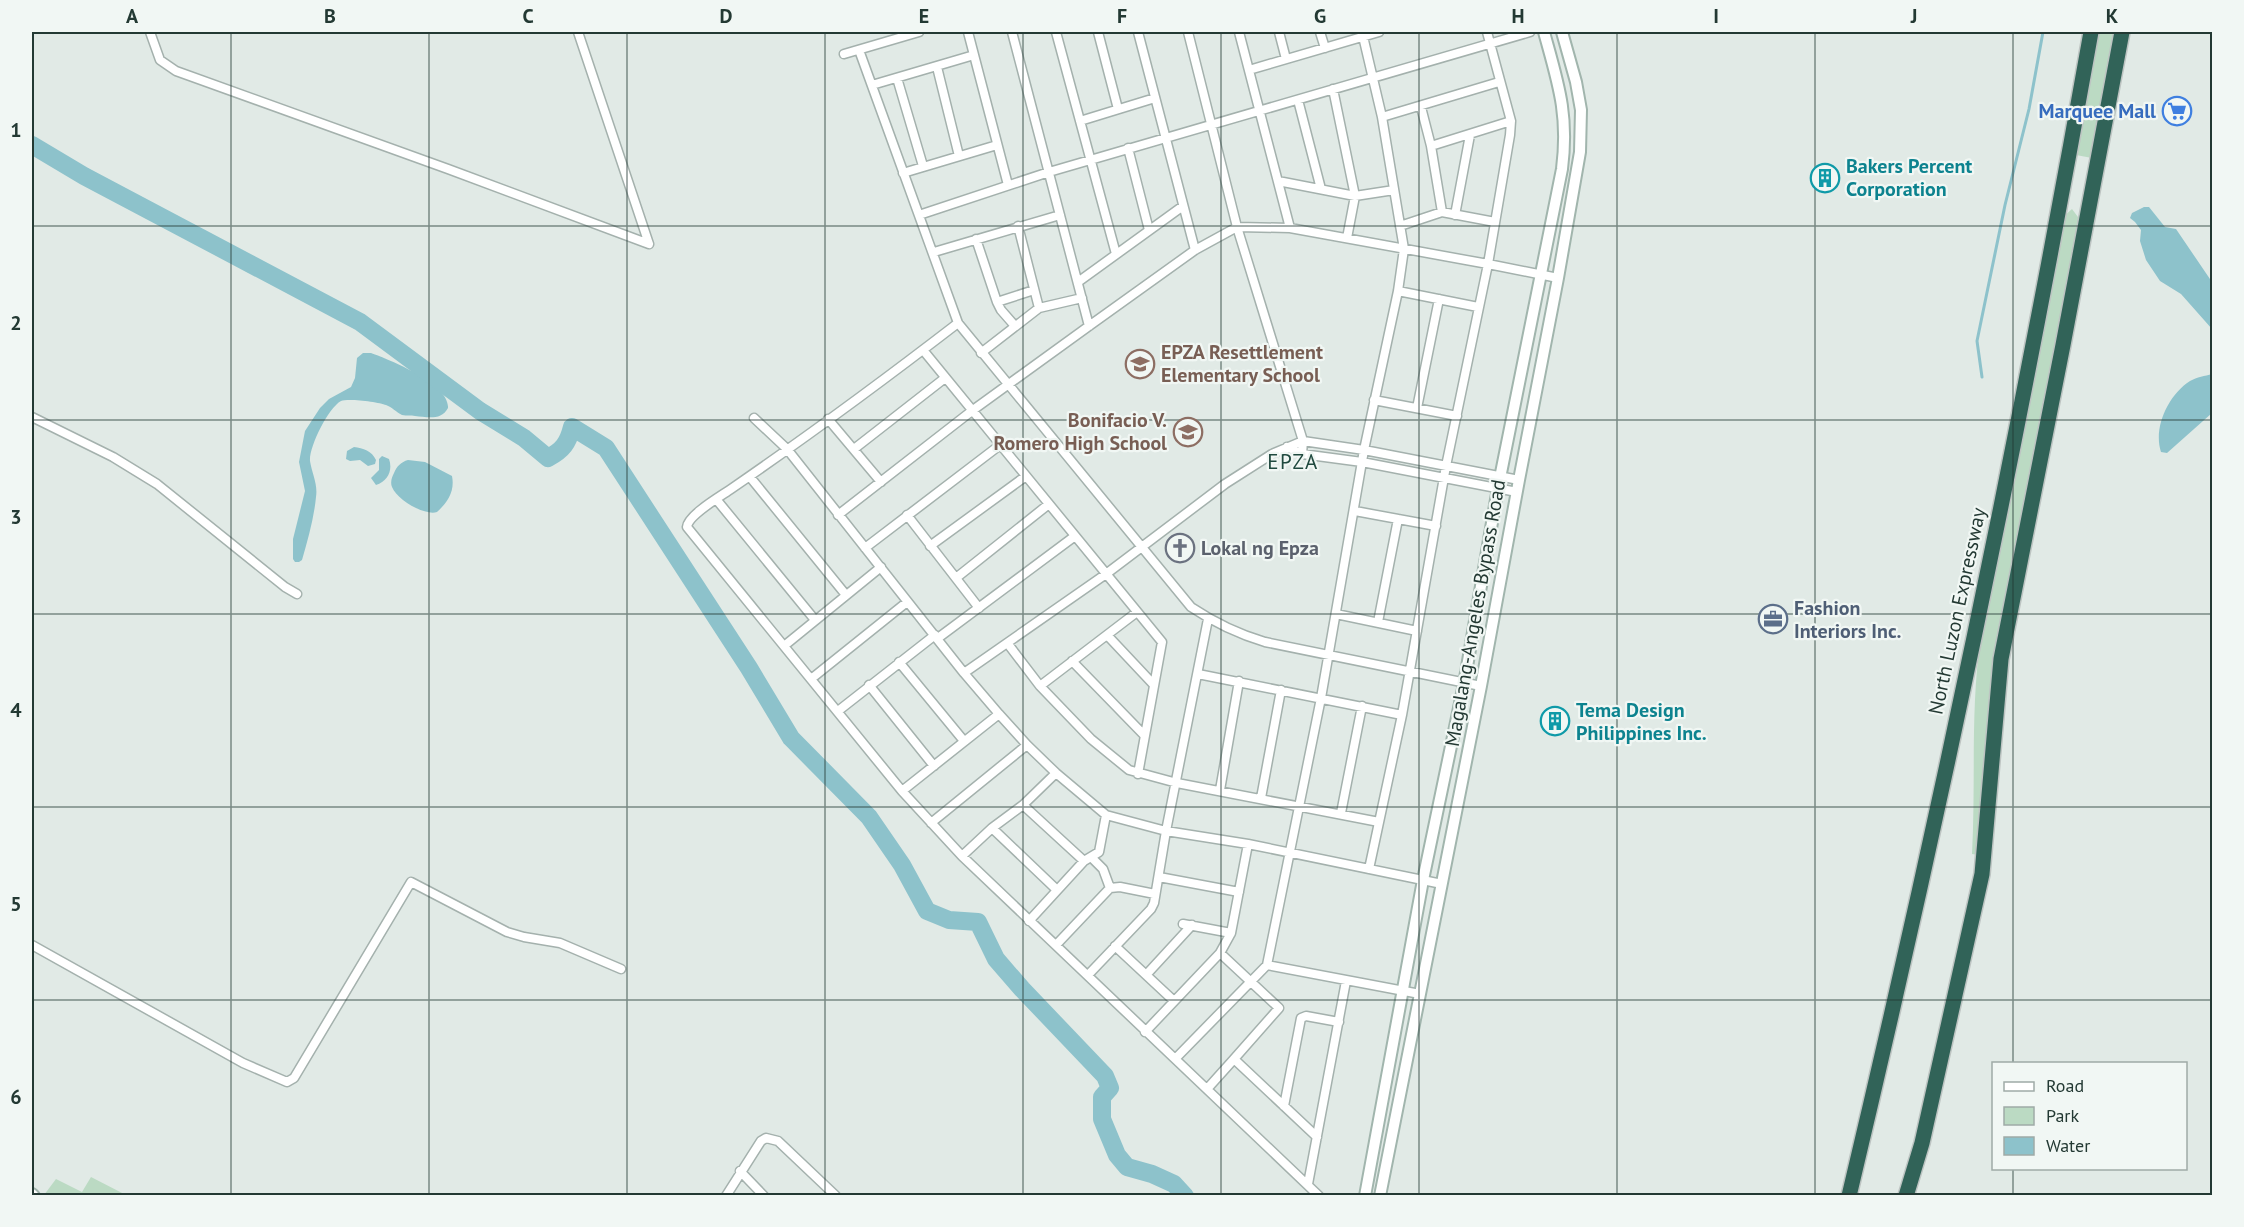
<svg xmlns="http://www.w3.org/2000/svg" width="2244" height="1227" font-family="'PT Sans',sans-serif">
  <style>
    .green { fill: #bbdac3 }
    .water { fill: #8dc2cb }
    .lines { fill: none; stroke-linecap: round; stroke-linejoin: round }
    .stream { stroke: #8dc2cb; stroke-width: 3 }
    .river { stroke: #8dc2cb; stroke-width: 18 }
    .street-casing { stroke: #a4b1ad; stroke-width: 11 }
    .secondary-casing { stroke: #a1b5ad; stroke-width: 14 }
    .highway-casing { stroke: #bdc4c2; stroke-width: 18 }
    .street { stroke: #fff; stroke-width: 8 }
    .secondary { stroke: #fff; stroke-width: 10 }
    .highway { stroke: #316358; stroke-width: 15 }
    .grid { fill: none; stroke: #233933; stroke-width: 1.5; stroke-opacity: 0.55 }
    .labels { text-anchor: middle; stroke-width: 4.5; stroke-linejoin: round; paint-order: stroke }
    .shop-label { font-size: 20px; font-weight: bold; fill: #366cbe; stroke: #f1f7f4; text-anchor: end }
    .culture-label { font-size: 20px; font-weight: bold; fill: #0d838f; stroke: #f1f7f4; text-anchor: start }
    .education-label { font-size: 20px; font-weight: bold; fill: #785e54; stroke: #f1f7f4; text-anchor: start }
    .worship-label { font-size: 20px; font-weight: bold; fill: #5b616d; stroke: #f1f7f4; text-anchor: start }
    .service-label { font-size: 20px; font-weight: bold; fill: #4e5e75; stroke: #f1f7f4; text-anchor: start }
    .street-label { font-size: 20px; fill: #233933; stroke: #f1f7f4 }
    .neighbourhood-label { font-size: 21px; letter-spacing: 1.5px; fill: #204a3f; stroke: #f1f7f4 }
    .neatline { fill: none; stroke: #233933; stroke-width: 2 }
    .grid-label { font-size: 20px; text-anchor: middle; font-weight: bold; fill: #233933 }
  </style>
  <rect width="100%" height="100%" fill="#e1eae6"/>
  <path class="green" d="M2096 32H2114L2092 158 2076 155Z
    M2072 209 2081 221 2038 445 1979 855 1972 854C1976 780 1970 710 1981 635L2063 217Z
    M91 1177 126 1195H44L56 1179 82 1192Z"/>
  <path class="water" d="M2144 207H2149L2165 227 2176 229 2212 282V329L2181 294 2160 281 2146 260 2140 241 2141 230 2135 222 2130 218 2132 213Z
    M363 353H371C390 360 450 384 448 408 441 421 427 417 415 416 411 415 407 416 402 415 396 412 392 407 386 405 379 402 348 398 341 401 328 408 309 447 310 461 312 474 318 484 316 497 314 518 308 539 302 560L299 562H295L293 559V539L305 491 299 462 305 431 320 408 329 399 351 387 355 378 357 358Z
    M2212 374V413L2167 453 2161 452C2153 428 2168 395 2190 381 2197 377 2205 376 2212 374Z
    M354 447C363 448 372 451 376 460L375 464 368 466 360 460 350 461 346 459 347 451Z
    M382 456 389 459C393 470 388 481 376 485L371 478 379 470V459Z
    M408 460 425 462 452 476C455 491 448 502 437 512 425 516 397 500 392 487 390 482 392 477 394 473 397 466 401 462 408 460Z"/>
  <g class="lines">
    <path class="stream" d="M1982 377 1977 341 2005 205 2029 109 2043 32"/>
    <path class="river" d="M32 145 84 176 360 322 480 411 524 438 548 458C563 450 568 443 572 427L606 448 749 668 791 738 869 817 902 865 927 911 949 920 978 922 996 959 1022 989 1105 1076 1110 1088 1102 1097V1119L1117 1155 1127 1167 1152 1174 1174 1184 1185 1196"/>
    <g class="street-casing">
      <path id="street" d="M150 32 160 60 176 71 448 169 649 244
        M578 32 649 244
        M968 32 1008 185
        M1012 32 1089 326
        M1056 32 1116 254
        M1098 32 1118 109
        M1138 32 1195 250
        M1188 32 1237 227 1303 441 1302 454
        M1239 32 1290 228
        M1279 32 1286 59
        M1320 32 1325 48
        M859 50 958 323 1191 607C1215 623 1238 634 1265 642L1481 686
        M844 54 919 32
        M937 67 959 156
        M1249 70 1379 32
        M897 78 923 166
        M872 85 974 55
        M1333 89 1355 196 1347 238
        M1298 100 1321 189
        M1421 107 1431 146 1442 212
        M1382 117 1499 82
        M1080 121 1155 98
        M1431 146 1511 121
        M1128 148 1149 230
        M903 173 997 145
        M1278 181 1355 196 1394 190
        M919 215 1049 172 1530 32
        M1455 215 1470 135
        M1018 226 1039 308
        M1400 226 1442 212 1495 222
        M976 239 997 302 1001 310 1015 326
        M934 252 1060 215
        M1078 282 1183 206
        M1398 291 1478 307
        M997 302 1034 290
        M958 323C884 380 808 436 731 489 721 496 688 515 687 527L902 791 962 856 1319 1196
        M923 350 1162 642 1138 774
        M981 353 1039 308 1082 298
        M1374 400 1457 416
        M1417 408 1439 299
        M32 417 113 457 157 484 285 587 297 594
        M754 418 787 449 964 673 999 714 1027 745 1056 773 1106 815 1166 831 1248 844 1442 884
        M828 419 881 482
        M1287 447 1302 454 1362 462 1517 492
        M854 449 945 378
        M750 477 846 595
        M716 499 815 620
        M1355 511 1436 526
        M838 515 973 410 1089 326 1195 250 1237 227 1290 228 1488 264 1558 278
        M907 515 979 608
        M930 546 1026 476
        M865 548 1000 445
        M956 578 1049 504
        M1336 614 1417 631
        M1378 622 1398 519
        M1107 635 1154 685
        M938 638 1075 536
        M1008 644 1040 686 1091 739 1129 770 1177 783 1379 822
        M784 646 881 567
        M1072 661 1144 735
        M899 662 964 741
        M964 673 1106 574 1225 484 1272 454 1303 441 1364 450 1519 480
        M1198 674 1402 715
        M811 679 907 602
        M869 685 934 766
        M1040 686 1137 612
        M838 711 935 635
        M1056 773 1023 805 1084 861
        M1220 790 1239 681
        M902 791 999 714
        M1261 798 1281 690
        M1341 813 1362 706
        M931 823 1027 745
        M992 828 1023 805
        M962 856 992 828 1057 890
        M1091 857 1103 869 1110 888
        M1369 869 1402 715 1446 466 1488 264 1510 135 1511 121 1487 32
        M1159 877 1239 892
        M1029 921 1084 861 1099 852 1106 815
        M1183 924 1231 933
        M32 945 243 1063 287 1082 294 1078 411 882 507 932 524 937 560 943 621 969
        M1056 945 1110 888 1120 887 1155 894
        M1115 946 1174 1001
        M1220 953 1279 1008 1234 1059
        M1267 965 1420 994
        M1088 975 1151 909 1154 903 1166 831 1208 619
        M1146 975 1192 925
        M1145 1032 1220 953 1231 933 1248 844
        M1176 1058 1267 965 1321 698 1364 450 1398 291 1404 249 1382 117 1362 32
        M1207 1089 1234 1059 1317 1137
        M1284 1106 1301 1018 1306 1016 1339 1022
        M740 1171 764 1196
        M1308 1184 1346 981
        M726 1196 761 1141 766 1138 778 1141 836 1196"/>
    </g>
    <g class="secondary-casing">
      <path id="secondary" d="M32 1194 34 1196
        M1365 1196 1423 880 1464 684 1498 488 1562 169C1569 114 1558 83 1544 32
        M1380 1196 1481 686 1519 480 1558 278 1580 152 1581 110 1576 82 1562 32"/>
    </g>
    <g class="highway-casing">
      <path id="highway" d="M1849 1196C1941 810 2022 422 2091 32
        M1906 1196 1922 1143 1982 874 2001 659 2063 345 2122 32"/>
    </g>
    <use href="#street" class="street"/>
    <use href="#secondary" class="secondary"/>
    <use href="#highway" class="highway"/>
  </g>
  <path class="grid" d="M231 32V1196M429 32V1196M627 32V1196M825 32V1196M1023 32V1196M1221 32V1196M1419 32V1196M1617 32V1196M1815 32V1196M2013 32V1064M32 226H2212M32 420H2212M32 614H2212M32 807H2212M32 1000H2212M2013 1168V1196"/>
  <defs>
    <g id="supermarket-ring" transform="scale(1.5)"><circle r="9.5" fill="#f1f7f4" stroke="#3f7fe0" stroke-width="1.5"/><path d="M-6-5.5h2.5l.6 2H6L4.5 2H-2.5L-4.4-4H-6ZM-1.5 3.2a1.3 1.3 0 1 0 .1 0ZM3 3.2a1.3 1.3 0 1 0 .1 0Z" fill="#3f7fe0"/></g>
    <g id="building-ring" transform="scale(1.5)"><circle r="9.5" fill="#f1f7f4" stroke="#0f9aa8" stroke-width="1.5"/><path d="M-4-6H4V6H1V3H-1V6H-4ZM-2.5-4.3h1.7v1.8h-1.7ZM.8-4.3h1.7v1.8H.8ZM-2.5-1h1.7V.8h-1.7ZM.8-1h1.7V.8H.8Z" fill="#0f9aa8"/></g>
    <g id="school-ring" transform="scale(1.5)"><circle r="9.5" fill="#f1f7f4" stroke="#8d6e63" stroke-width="1.5"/><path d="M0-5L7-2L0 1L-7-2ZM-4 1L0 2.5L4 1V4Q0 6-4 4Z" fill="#8d6e63"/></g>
    <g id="church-ring" transform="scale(1.5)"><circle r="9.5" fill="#f1f7f4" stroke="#6b7280" stroke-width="1.5"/><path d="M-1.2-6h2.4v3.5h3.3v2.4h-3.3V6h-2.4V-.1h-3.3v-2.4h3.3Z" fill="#6b7280"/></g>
    <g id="office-ring" transform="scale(1.5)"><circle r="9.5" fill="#f1f7f4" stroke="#5c6f8a" stroke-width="1.5"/><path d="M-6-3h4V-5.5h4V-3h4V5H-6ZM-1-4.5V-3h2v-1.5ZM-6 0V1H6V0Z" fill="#5c6f8a"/></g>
  </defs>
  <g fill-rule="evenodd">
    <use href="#supermarket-ring" x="2177" y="111"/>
    <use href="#building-ring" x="1825" y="178"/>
    <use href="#school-ring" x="1140" y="364"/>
    <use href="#school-ring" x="1188" y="432"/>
    <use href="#church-ring" x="1180" y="548"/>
    <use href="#office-ring" x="1773" y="619"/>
    <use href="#building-ring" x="1555" y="721"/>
  </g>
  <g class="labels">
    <g class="shop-label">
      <text x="2156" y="118">Marquee Mall</text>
    </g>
    <g class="culture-label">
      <text x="1846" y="173">Bakers Percent<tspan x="1846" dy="23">Corporation</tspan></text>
      <text x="1576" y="717">Tema Design<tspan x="1576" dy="23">Philippines Inc.</tspan></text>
    </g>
    <g class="education-label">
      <text x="1161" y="359">EPZA Resettlement<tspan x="1161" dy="23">Elementary School</tspan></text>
      <text x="1167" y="427" text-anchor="end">Bonifacio V.<tspan x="1167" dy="23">Romero High School</tspan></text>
    </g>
    <g class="worship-label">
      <text x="1201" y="555">Lokal ng Epza</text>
    </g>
    <g class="service-label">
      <text x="1794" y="615">Fashion<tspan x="1794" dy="23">Interiors Inc.</tspan></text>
    </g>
    <g class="street-label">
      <text transform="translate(1957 611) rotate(-78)" y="7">North Luzon Expressway</text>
      <text transform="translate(1475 613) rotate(-80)" y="7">Magalang-Angeles Bypass Road</text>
    </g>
    <g class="neighbourhood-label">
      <text x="1293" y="469">EPZA</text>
    </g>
  </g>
  <rect width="2244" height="1227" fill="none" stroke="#f1f7f4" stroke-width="66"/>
  <rect x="1992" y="1062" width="195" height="108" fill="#f1f7f4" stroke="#9faba7" stroke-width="1.5"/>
  <rect x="2004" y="1082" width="30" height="9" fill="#ffffff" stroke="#9faba7" stroke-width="1.5"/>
  <text x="2046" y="1092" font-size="18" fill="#233933">Road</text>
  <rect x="2004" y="1107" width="30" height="18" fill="#bbdac3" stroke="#9faba7" stroke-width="1.5"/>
  <text x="2046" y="1122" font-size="18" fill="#233933">Park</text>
  <rect x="2004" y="1137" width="30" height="18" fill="#8dc2cb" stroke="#9faba7" stroke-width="1.5"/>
  <text x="2046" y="1152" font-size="18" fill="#233933">Water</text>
  <rect x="33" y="33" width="2178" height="1161" class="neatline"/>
  <g class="grid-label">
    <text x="132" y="23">A</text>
    <text x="330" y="23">B</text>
    <text x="528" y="23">C</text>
    <text x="726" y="23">D</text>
    <text x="924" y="23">E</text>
    <text x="1122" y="23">F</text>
    <text x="1320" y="23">G</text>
    <text x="1518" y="23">H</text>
    <text x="1716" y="23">I</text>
    <text x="1914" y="23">J</text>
    <text x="2112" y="23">K</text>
    <text x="16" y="137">1</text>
    <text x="16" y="330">2</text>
    <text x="16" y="524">3</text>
    <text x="16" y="717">4</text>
    <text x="16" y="911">5</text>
    <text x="16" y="1104">6</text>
  </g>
</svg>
